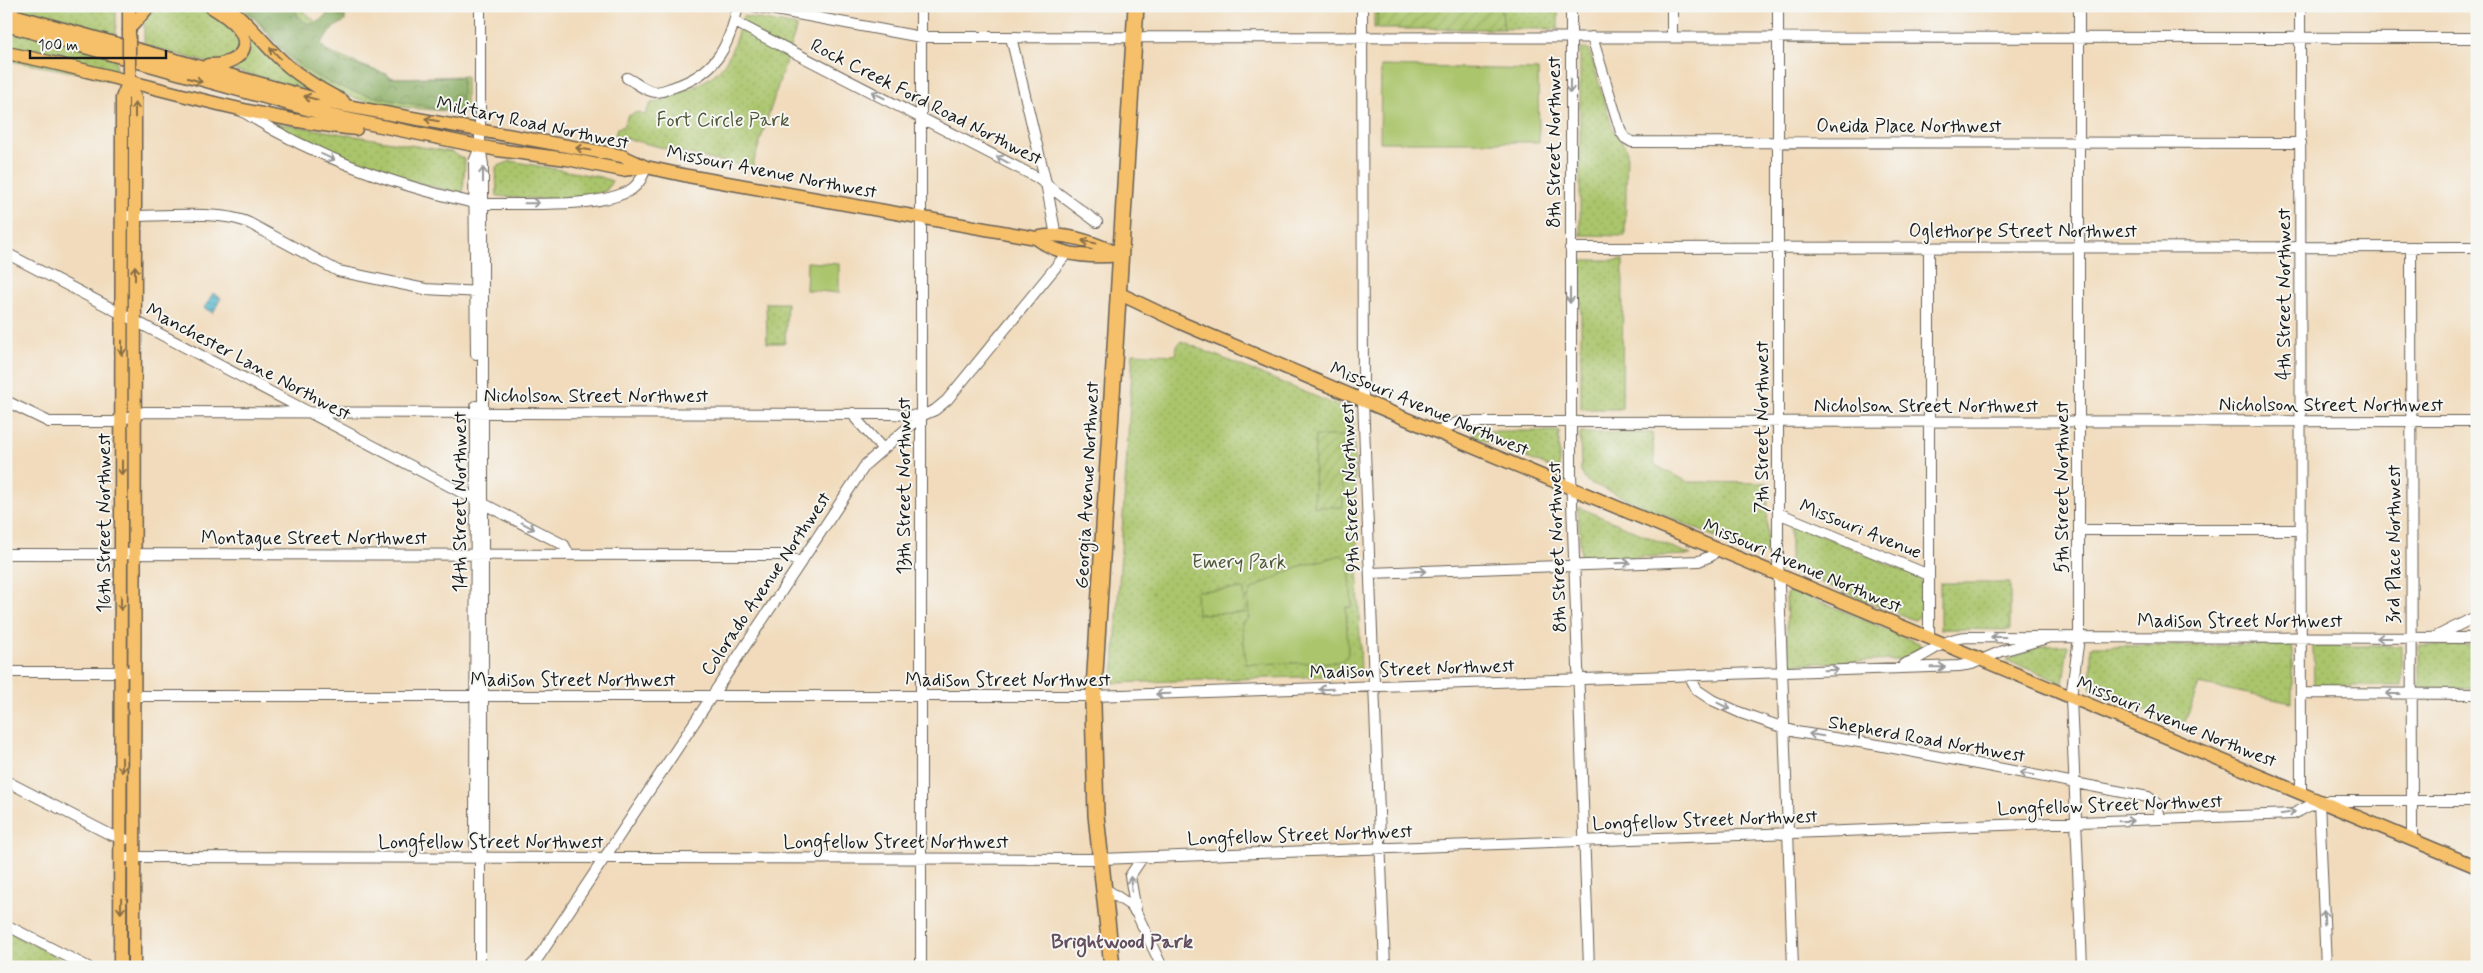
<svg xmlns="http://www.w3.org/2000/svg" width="2483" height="973" font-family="Mynerve,sans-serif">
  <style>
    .grass { fill: url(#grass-dots); stroke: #637044 }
    .forest { fill: url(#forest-crowns); stroke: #52633e }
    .garden { fill: url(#garden-furrows); stroke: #637044 }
    .pitch { fill: #aac56c; stroke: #637044 }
    .water { fill: url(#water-rules); stroke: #346874 }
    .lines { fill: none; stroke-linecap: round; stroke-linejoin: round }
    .minor-casing { stroke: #675f54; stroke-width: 12 }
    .major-casing { stroke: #675f54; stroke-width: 15 }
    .highway-casing { stroke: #675f54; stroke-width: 18 }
    .minor { stroke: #fff; stroke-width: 10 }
    .major { stroke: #f6c06b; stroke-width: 12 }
    .highway { stroke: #f6c06b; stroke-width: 15 }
    .major-bridge-casing { stroke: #675f54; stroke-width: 15; stroke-linecap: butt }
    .major-bridge { stroke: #f6c06b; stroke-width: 12 }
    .oneway { stroke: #896e44 }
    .oneway2 { stroke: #999 }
    .labels { text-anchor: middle; stroke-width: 4; stroke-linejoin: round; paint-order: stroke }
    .street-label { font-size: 19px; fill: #1c1c1c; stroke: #f6f6f2 }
    .park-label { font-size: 19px; fill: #4e5738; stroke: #f6f6f2 }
    .neighbourhood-label { font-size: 20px; font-weight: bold; fill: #634f5e; stroke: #f6f6f2 }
  </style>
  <defs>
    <pattern id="grass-dots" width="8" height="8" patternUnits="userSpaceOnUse" patternTransform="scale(1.25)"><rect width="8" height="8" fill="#aac56c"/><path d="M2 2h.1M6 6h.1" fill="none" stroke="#92a95d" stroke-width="1.8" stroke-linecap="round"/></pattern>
    <pattern id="forest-crowns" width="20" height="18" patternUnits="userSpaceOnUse" patternTransform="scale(1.25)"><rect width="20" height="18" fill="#87aa60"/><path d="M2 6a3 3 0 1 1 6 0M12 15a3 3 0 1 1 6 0" fill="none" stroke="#6e8a4e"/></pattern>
    <pattern id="garden-furrows" width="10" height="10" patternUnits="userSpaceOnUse" patternTransform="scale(1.25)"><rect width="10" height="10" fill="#aac56c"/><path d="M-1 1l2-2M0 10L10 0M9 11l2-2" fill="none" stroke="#92a95d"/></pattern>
    <pattern id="water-rules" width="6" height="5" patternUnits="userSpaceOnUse" patternTransform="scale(1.25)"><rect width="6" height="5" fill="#4cb3cb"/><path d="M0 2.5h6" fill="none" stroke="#3e91a4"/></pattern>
  </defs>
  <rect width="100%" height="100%" fill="#f6f6f2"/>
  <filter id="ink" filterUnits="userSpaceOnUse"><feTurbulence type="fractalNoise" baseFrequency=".02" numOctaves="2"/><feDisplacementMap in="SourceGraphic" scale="10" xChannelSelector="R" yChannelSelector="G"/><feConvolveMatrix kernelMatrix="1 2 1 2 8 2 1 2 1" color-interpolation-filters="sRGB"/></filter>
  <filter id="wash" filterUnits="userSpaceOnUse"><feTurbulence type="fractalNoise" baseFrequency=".0096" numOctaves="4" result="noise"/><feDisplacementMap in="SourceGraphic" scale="20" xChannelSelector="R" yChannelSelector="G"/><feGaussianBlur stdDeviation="1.12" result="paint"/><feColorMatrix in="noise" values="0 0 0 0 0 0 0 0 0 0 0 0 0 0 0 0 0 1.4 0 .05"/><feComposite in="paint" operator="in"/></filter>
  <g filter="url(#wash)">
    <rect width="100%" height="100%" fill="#f1dbbc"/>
    <path class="grass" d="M6 6H116V83L90 75 6 60Z
      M144 6H219L320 94 144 45Z
      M237 6H299L320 26V43L326 51 394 78 466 76V112C408 108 342 108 296 66 282 53 272 37 258 23 253 17 244 12 237 6Z
      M1374 6H1558V29L1374 28Z
      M743 16 797 26 752 167 713 160 615 136 617 128 623 127 628 116 638 112 645 115 651 103 658 102C677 93 706 85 720 69 733 55 737 33 743 16Z
      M1580 49H1589L1612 127 1627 149 1625 236 1580 235Z
      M265 121 452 152 465 160 463 193C395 180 324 157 265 121Z
      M511 161 600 177 612 181 606 191C573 201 532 200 497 196L496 167Z
      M1581 260H1623L1622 409H1581Z
      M766 303H787L785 343H767Z
      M1181 341 1353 412 1361 675 1113 683 1133 353 1175 355 1176 348Z
      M1473 431H1559V471L1473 436Z
      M1580 433H1652L1655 465 1688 482 1768 483 1767 553 1759 556 1586 481 1581 472Z
      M1578 507 1691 555 1581 559Z
      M1790 522 1918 577 1923 584V614L1914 620 1790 570Z
      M1940 583H2010V630L1940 629Z
      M1793 590 1919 643 1923 651 1898 660 1791 664 1788 661 1786 594Z
      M2068 645 2063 683 2006 660 2043 646Z
      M2292 645V703L2199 684 2183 727 2091 689V646Z
      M2477 645V689H2419V646Z
      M2313 646H2402V686H2314Z
      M6 930 76 967H6Z"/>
    <path class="forest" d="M242 6H294C299 18 301 24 316 24L330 11H338L342 6H353L345 16V21L333 28 321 43 327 53 341 61 387 74 389 78 462 77V108C451 114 429 107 417 105 368 96 320 89 284 51 270 37 259 19 242 6Z"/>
    <path class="garden" d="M1378 6H1501L1504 29H1377Z
      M1315 436H1344L1343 507H1314Z"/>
    <path class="pitch" d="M1381 66 1538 70 1539 142H1380Z
      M807 262 839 264V293L806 290Z
      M1341 555 1349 561 1352 607H1346L1348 654 1341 662 1246 664 1242 623 1249 619 1248 598 1252 589 1297 567Z
      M1244 589 1245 613 1197 614 1196 591Z"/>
    <path class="water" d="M213 293 221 298 213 313 204 308Z"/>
  </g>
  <g filter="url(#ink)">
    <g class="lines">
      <g class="minor-casing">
        <path id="minor" d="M754 6 921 37 2477 38
          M1362 6 1363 399 1385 967
          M1571 6V475L1589 967
          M1672 6V37
          M1778 6V559L1793 967
          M2079 6V638L2071 697 2082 967
          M2300 6 2301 792
          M735 22 1036 177 1097 222
          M1011 37 1046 183 1056 236
          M1592 37 1621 132 1625 138 1632 142 2301 143
          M627 78C635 82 643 89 651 91 658 94 667 89 674 87 716 73 729 47 738 6
          M242 111C313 157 392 184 474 203
          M483 204C520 203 602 209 632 189 640 183 643 176 646 167
          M129 216C161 216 221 210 249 223L338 271 425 289 481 292
          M2411 247 2412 840
          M1570 248 2477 247
          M1929 248V638
          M6 253 476 500
          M476 354 474 162 480 147
          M6 401 49 422H114L144 412 892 414 921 416
          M476 406 475 845 480 859
          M853 413 856 419 882 448
          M1437 432 1459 422 2477 421
          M484 504 564 545 569 555
          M1778 513 1929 575
          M2079 530H2301
          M6 554 782 555 800 562
          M1370 573 1699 561 1711 556 1717 549
          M2435 637 2477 616
          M1904 664C1928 657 1942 638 1967 637L2477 638
          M6 672H128
          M1689 675 1697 690 1712 700 1741 713 1796 732 1878 745 2148 797 2157 803 2160 819
          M2301 693 2477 694
          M121 696H1093L1959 666 1972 664 2002 651 2047 638
          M6 781 109 834 125 839
          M2319 801 2326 967
          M122 857 1101 859 2293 814 2319 801H2477
          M1104 888 1130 905 1137 914 1162 967
          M1136 911 1130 876 1142 858
          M6 925 88 967
          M480 967V859L483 844V165L480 146V6
          M530 967 536 961 866 464 921 416 935 410 947 400 1068 252
          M921 967V6"/>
      </g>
      <g class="major-casing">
        <path id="major" d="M129 6V29
          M227 6C246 20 259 38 276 55 295 74 319 89 343 101
          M6 13 330 103 622 156 646 167 688 176 1036 238C1063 230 1096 243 1120 255
          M6 25 332 116 498 150 567 159 622 170 646 167
          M129 29 149 6
          M6 53C124 75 237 117 356 129
          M208 65C229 66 257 53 238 28 231 19 220 12 210 6
          M129 69V81L135 98V216L134 967
          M1036 238C1059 256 1092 258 1120 255
          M1118 293 1181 323 1437 432 2477 867
          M120 967 122 98 129 81"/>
      </g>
      <g class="highway-casing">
        <path id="highway" d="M1112 967 1096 815 1093 705 1136 6"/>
      </g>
      <use href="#minor" class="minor"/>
      <use href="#major" class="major"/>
      <use href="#highway" class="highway"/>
      <g class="major-bridge-casing">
        <path id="major-bridge" d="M129 29V69"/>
      </g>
      <use href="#major-bridge" class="major-bridge"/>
    </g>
    <defs><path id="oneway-shaft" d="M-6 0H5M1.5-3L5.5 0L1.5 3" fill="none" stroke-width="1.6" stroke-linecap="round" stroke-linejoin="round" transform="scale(1.25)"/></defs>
    <g class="oneway">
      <use href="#oneway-shaft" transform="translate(275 53) rotate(-134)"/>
      <use href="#oneway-shaft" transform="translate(195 80) rotate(16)"/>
      <use href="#oneway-shaft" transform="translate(311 98) rotate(-165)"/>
      <use href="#oneway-shaft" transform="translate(135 110) rotate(-90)"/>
      <use href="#oneway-shaft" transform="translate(432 120) rotate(-169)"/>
      <use href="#oneway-shaft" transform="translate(583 149) rotate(-170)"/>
      <use href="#oneway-shaft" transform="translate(1089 242) rotate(-169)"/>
      <use href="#oneway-shaft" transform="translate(135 273) rotate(-90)"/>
      <use href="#oneway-shaft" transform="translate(122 348) rotate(90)"/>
      <use href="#oneway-shaft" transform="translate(122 468) rotate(90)"/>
      <use href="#oneway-shaft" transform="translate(121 603) rotate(90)"/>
      <use href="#oneway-shaft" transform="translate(122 765) rotate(90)"/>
      <use href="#oneway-shaft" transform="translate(121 906) rotate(91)"/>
    </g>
    <g class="oneway2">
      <use href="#oneway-shaft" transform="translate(1570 86) rotate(90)"/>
      <use href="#oneway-shaft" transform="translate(878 95) rotate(-153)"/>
      <use href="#oneway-shaft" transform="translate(328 157) rotate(24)"/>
      <use href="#oneway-shaft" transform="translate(1003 160) rotate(-152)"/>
      <use href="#oneway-shaft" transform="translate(483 175) rotate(-90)"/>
      <use href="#oneway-shaft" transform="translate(532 203) rotate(-1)"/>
      <use href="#oneway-shaft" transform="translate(1570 296) rotate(90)"/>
      <use href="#oneway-shaft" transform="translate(528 526) rotate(28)"/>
      <use href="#oneway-shaft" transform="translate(1623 563) rotate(-2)"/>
      <use href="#oneway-shaft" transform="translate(1419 571) rotate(-2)"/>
      <use href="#oneway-shaft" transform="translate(1998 637) rotate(180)"/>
      <use href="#oneway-shaft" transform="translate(2384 638) rotate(180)"/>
      <use href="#oneway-shaft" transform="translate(1938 667) rotate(-1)"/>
      <use href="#oneway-shaft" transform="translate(1831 670) rotate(-2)"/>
      <use href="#oneway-shaft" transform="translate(1326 689) rotate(178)"/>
      <use href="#oneway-shaft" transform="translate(1163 694) rotate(178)"/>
      <use href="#oneway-shaft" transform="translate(2393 694) rotate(-180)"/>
      <use href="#oneway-shaft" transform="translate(1724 706) rotate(26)"/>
      <use href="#oneway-shaft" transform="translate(1816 735) rotate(-171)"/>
      <use href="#oneway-shaft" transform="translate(2027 774) rotate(-170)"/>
      <use href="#oneway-shaft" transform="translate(2288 813) rotate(-10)"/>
      <use href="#oneway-shaft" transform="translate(2126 821) rotate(-2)"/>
      <use href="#oneway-shaft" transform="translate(1131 884) rotate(-95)"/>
      <use href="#oneway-shaft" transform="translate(2324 918) rotate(-92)"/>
    </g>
  </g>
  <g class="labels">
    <g class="street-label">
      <text transform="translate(927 101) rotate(27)" y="7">Rock Creek Ford Road Northwest</text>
      <text transform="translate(533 122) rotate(12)" y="7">Military Road Northwest</text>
      <text x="1909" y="132">Oneida Place Northwest</text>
      <text transform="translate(1553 142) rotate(-90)" y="7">8th Street Northwest</text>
      <text transform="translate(772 171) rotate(11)" y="7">Missouri Avenue Northwest</text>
      <text x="2023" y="237">Oglethorpe Street Northwest</text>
      <text transform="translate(2283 294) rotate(-90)" y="7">4th Street Northwest</text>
      <text transform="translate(249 361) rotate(28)" y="7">Manchester Lane Northwest</text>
      <text x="596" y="402">Nicholson Street Northwest</text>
      <text x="2331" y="411">Nicholson Street Northwest</text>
      <text x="1926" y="412">Nicholson Street Northwest</text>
      <text transform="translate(1430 408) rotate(23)" y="7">Missouri Avenue Northwest</text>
      <text transform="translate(1761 427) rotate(-90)" y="7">7th Street Northwest</text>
      <text transform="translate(1086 485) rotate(-87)" y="7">Georgia Avenue Northwest</text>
      <text transform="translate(903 486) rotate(-90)" y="7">13th Street Northwest</text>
      <text transform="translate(1349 487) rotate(-92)" y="7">9th Street Northwest</text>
      <text transform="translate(2061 487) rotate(-90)" y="7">5th Street Northwest</text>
      <text transform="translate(459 502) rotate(-90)" y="7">14th Street Northwest</text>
      <text transform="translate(103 523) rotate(-90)" y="7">16th Street Northwest</text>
      <text transform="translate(1861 528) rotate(22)" y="7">Missouri Avenue</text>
      <text x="314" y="544">Montague Street Northwest</text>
      <text transform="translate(2393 544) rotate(-90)" y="7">3rd Place Northwest</text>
      <text transform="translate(1556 547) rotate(-92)" y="7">8th Street Northwest</text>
      <text transform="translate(1803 565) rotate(23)" y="7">Missouri Avenue Northwest</text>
      <text transform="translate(765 583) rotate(-56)" y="7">Colorado Avenue Northwest</text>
      <text x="2240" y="627">Madison Street Northwest</text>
      <text transform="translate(1412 668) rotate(-2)" y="7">Madison Street Northwest</text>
      <text x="573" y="686">Madison Street Northwest</text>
      <text x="1008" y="686">Madison Street Northwest</text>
      <text transform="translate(2177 721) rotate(22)" y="7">Missouri Avenue Northwest</text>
      <text transform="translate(1927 738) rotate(10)" y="7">Shepherd Road Northwest</text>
      <text transform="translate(2110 804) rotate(-2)" y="7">Longfellow Street Northwest</text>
      <text transform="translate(1705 819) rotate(-2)" y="7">Longfellow Street Northwest</text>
      <text transform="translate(1300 834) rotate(-2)" y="7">Longfellow Street Northwest</text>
      <text x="491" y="848">Longfellow Street Northwest</text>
      <text x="896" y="848">Longfellow Street Northwest</text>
    </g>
    <g class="park-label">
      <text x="723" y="126">Fort Circle Park</text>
      <text x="1239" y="568">Emery Park</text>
    </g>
    <g class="neighbourhood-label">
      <text x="1122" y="948">Brightwood Park</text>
    </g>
  </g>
  <rect width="2483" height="973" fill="none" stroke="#f6f6f2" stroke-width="25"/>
  <path d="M30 50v8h136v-8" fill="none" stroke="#1c1c1c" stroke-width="2.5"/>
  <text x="38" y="50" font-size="15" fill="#1c1c1c" stroke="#f6f6f2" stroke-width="4" paint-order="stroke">100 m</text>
</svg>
